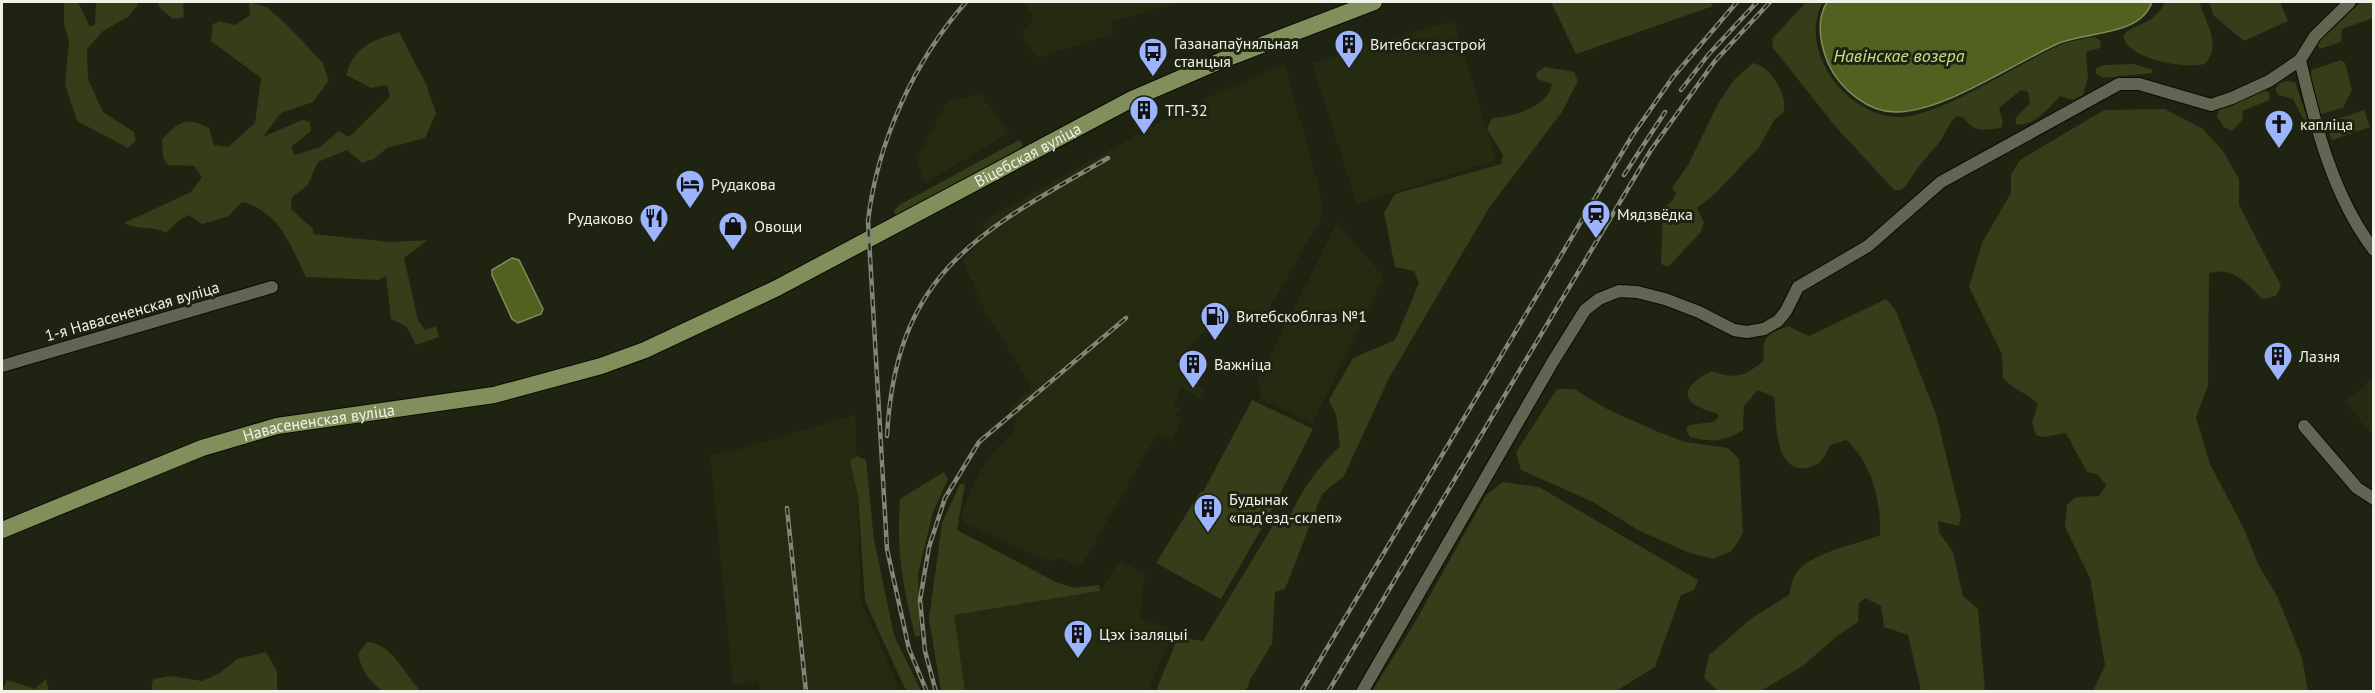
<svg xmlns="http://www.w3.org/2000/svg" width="2375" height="693" font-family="'PT Sans',sans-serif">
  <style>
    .built { fill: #252b11 }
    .green { fill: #353d19 }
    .water { fill: #526020; stroke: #818c5c; stroke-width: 1.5 }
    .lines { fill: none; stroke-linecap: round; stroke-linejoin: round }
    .minor-casing { stroke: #090d00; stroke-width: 14 }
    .major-casing { stroke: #090d00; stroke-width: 18 }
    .minor { stroke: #606651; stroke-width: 12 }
    .major { stroke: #828f5c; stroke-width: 16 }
    .rail-casing { stroke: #828677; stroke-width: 4.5 }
    .rail { stroke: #1f2311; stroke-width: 2; stroke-dasharray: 7; stroke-linecap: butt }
    .labels { text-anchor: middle; stroke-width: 6; stroke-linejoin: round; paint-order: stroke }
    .poi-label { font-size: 16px; fill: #eff3e7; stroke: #1f2311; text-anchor: start }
    .street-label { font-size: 16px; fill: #eff3e7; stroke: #1f2311 }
    .water-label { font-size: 18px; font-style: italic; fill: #c9e084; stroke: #1f2311 }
  </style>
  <rect width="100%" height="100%" fill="#1f2311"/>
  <path class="built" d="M1024 2H1181L1110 22 1113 34 1037 58 1022 33 1034 18Z
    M1454 20 1496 160 1357 204 1312 63Z
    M1284 64 1318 182 1323 215 1262 321 1249 311 1245 316 1230 305 1175 361 1202 378 1198 386 1204 390 1200 398 1181 388 1174 406 1180 409 1175 415 1183 418 1172 441 1157 434 1084 561 1077 566 1063 558 1048 561 965 524 961 514 978 475 995 450 1012 435 1016 417 1010 408 1032 388 986 312 962 260 988 235 982 224 983 221 1153 126 1216 94Z
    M983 94 985 104H989L1009 133 925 183 917 160 947 101Z
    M1337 223 1384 277 1312 424 1261 399 1258 379Z
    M2373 378V436L2345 402Z
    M855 415 861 601 900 691 760 692 758 682 733 685 710 455 736 450Z
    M1120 561 1145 573 1140 618 1174 631 1148 691H965L953 615 1100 591Z"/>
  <path class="green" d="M64 2H78L90 27 95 24 96 2H137L138 5 128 17 103 31 87 49 88 79 103 112 134 132 136 140 128 148 77 121 65 84 69 41 64 24Z
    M157 2H183L184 17 173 19 160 8Z
    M249 2 267 7 288 26 322 62 329 80 313 102 281 113 263 137 302 120 310 122 311 131 291 147 295 155 320 147 339 131 349 137 390 97 387 85 371 88 346 75C355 45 372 41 399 32L426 84 436 113 425 138 387 148 374 159 362 163 347 150 318 162 308 185 292 197 291 209 314 230 313 234 391 242 428 240 404 258 418 320 425 330 436 326 439 337 416 345 407 327 391 319 386 276 378 280 306 277C290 245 280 212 242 202L229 216 202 224 189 215 178 221 166 233C153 225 139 231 124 223L191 192 202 177 194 166 168 165 163 157 162 139C180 121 185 116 209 128L214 145 228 147 255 123 261 78 211 41 213 24 220 21 235 25 250 15Z
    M1551 2H1710L1713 6 1576 54Z
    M1806 2H1823C1797 49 1845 115 1897 117 1937 119 2019 63 2058 46 2069 41 2082 39 2094 37L2101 41 2100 48 2086 52 2088 77 2083 95 2073 100 2060 96C2049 108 2033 128 2016 124L2015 119 2030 103 2028 92 2021 90 1999 108 2003 123 2001 128C1984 130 1974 133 1964 118L1957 116C1947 125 1946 134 1938 144 1925 158 1915 171 1905 187L1901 190H1894L1835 126 1773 48 1772 39Z
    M2165 2H2199C2206 23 2222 45 2205 64 2184 69 2130 60 2123 37L2127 31C2144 22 2156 21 2165 2Z
    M2209 2H2280L2288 21 2244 41 2214 16Z
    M2361 2H2373V18L2342 29 2341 42 2320 49 2317 45 2326 32Z
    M2340 60 2345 63 2352 90 2343 108 2321 114 2309 78 2312 70Z
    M1753 63C1772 67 1787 94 1784 112L1774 120 1760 146 1716 193 1697 208 1704 223 1700 233 1668 267 1661 264 1663 208 1672 201 1676 193 1672 188 1688 165 1719 102 1734 80Z
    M2134 64 2153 70 2152 73 2104 78 2096 74V68L2104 65Z
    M1545 67 1574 72 1578 81 1562 112 1489 208 1389 378 1344 476 1322 494 1285 589 1275 592 1272 644 1251 678 1246 691H1156L1178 637 1203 641 1274 524 1288 521C1299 493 1318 467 1340 446L1336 415 1329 400 1353 358 1395 340 1419 283 1414 271 1395 267 1384 213 1395 194 1501 164 1503 155 1487 129 1492 118C1512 117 1548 107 1552 84L1537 79 1536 73Z
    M2288 81 2295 82 2308 121 2305 123 2293 99 2278 95 2275 89 2279 83Z
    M2264 89 2269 93 2270 100 2242 111 2243 119 2232 131 2224 127 2217 116 2220 108Z
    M2165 109 2203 129 2223 151 2239 179V205L2281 286 2276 296 2262 299C2247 283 2233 266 2209 273L2208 386 2196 417 2210 464 2244 529 2259 566 2277 596 2302 658 2308 691H2093L2105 665 2090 578 2065 527 2067 505 2076 497 2099 496 2106 485 2097 474 2087 472 2066 433 2043 437 2036 435 2032 423 2038 404C2026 392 2015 391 2003 378L2002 354 1969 287 1982 243 2011 193V174L2020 160 2104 110Z
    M2364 110 2370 127 2332 140 2326 123Z
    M1019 140 1023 144 1015 155 896 216 894 211 899 205Z
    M1886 299 1895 309 1936 414 1961 516 1959 526 1938 521 1939 532 1953 552 1963 596 1978 609 1985 691H1921L1908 635 1884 627 1881 606 1865 598 1859 603 1858 622 1837 636 1804 665 1761 691H1718L1704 678 1709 655 1752 618 1789 595C1791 590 1791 583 1794 577 1804 553 1857 545 1880 535 1881 501 1872 463 1846 440L1831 445C1827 450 1825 457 1821 461 1816 466 1805 470 1799 468 1773 463 1777 418 1774 397L1758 390 1744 406 1743 430C1726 441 1710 443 1690 437L1686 429 1689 425 1713 422 1718 418V414C1711 411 1701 409 1695 405 1675 391 1700 377 1712 371 1733 380 1747 376 1764 360 1762 336 1766 335 1788 326L1809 336Z
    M1557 389H1574L1607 409 1656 431 1685 442 1728 448 1739 459 1743 533 1732 551 1713 559 1687 552 1638 530 1593 502 1521 470 1516 452Z
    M1252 400 1313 429 1267 519 1221 599 1156 563 1200 492H1203Z
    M857 456 866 460 874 540 894 635 921 691H906L865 601 858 496 850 461Z
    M944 472 948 479 933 512 918 574 920 636H915C903 585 896 552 900 499Z
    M1503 482 1539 487 1698 580 1694 590 1681 595 1655 667 1616 691H1372L1414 624 1486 495Z
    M960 484H965L957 530 1056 582 1074 588 1099 585 1100 591 954 615 965 691H941L929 619 942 523Z
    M367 642C394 644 403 674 421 691H382C369 680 362 672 358 654Z
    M266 652 277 671V691H151L153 679 170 676 202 681 220 673 237 659Z
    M46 679 49 691H2L7 680 35 689Z"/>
  <path class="water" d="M1827 2H2152C2140 37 2085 31 2057 44 2013 64 1946 110 1899 112 1869 114 1839 88 1828 63 1820 44 1816 20 1827 2Z
    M512 258 519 260 543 309 541 314 518 323 512 319 492 275V270Z"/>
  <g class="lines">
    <g class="minor-casing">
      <path id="minor" d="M2300 60C2315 124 2333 197 2374 250
        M2 366 272 287
        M2304 426 2357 488 2374 499
        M1362 692 1552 363 1585 310 1599 299 1619 291 1637 292 1665 299 1699 312 1734 330 1747 332 1764 329 1778 321 1786 311 1798 287 1868 246 1941 182 2119 84H2139L2211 105 2232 98 2269 81 2300 60 2315 36 2350 2"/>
    </g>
    <g class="major-casing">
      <g id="major">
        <path id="s1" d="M2 530 202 448 277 426 494 395 601 366 645 350 777 288 1132 99 1220 61 1374 2"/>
      </g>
    </g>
    <use href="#minor" class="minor"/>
    <use href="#major" class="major"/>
    <g class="rail-casing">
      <path id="rail" d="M1681 90 1708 55 1757 2
        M1624 175 1665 112
        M887 436C896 271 979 232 1108 158
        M787 508 806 692
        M927 692 909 649 887 549 868 221C877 143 914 61 966 2
        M936 692 925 651 920 600 929 547 945 498 979 442 1126 318
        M1301 692 1632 136 1673 77 1737 2
        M1328 692 1651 150 1715 61 1770 2"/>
    </g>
    <use href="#rail" class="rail"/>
  </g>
  <defs>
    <g id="building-pin" transform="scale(1.5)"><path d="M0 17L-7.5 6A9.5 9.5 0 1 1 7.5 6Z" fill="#9cb4fd" stroke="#1f2311"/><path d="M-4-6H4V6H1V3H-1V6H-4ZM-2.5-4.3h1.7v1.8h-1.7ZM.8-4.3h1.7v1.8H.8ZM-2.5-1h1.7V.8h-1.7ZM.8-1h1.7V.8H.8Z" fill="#111"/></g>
    <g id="bus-pin" transform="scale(1.5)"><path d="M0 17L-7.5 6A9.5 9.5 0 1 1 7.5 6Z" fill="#9cb4fd" stroke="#1f2311"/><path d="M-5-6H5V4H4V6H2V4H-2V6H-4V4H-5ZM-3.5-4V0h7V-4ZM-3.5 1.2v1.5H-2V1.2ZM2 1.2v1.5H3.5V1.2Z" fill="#111"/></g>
    <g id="church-pin" transform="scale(1.5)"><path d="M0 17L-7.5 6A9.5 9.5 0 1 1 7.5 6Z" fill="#9cb4fd" stroke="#1f2311"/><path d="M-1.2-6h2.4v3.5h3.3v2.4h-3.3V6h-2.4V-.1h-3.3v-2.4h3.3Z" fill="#111"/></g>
    <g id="hotel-pin" transform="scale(1.5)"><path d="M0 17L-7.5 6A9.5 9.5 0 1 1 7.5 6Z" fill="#9cb4fd" stroke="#1f2311"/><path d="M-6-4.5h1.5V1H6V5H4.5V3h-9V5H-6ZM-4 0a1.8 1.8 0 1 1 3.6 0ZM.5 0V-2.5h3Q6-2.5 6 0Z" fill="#111"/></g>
    <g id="station-pin" transform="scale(1.5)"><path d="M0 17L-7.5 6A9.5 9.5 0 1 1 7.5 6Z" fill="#9cb4fd" stroke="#1f2311"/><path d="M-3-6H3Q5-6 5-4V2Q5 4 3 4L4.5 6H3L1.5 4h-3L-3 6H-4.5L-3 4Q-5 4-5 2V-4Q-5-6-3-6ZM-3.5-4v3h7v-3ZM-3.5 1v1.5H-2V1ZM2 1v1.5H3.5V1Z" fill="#111"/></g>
    <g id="restaurant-pin" transform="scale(1.5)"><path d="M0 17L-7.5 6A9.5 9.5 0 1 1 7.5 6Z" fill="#9cb4fd" stroke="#1f2311"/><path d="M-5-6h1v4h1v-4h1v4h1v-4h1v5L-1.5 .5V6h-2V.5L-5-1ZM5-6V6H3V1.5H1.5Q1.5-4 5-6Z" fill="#111"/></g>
    <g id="shop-pin" transform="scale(1.5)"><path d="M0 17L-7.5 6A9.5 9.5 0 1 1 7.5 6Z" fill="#9cb4fd" stroke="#1f2311"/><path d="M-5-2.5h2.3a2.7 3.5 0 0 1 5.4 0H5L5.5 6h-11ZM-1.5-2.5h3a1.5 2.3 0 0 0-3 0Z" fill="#111"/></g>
    <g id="fuel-pin" transform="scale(1.5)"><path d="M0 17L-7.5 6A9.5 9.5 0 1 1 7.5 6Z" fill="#9cb4fd" stroke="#1f2311"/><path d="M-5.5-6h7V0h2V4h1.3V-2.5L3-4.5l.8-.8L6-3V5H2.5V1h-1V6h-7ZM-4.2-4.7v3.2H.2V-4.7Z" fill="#111"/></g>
  </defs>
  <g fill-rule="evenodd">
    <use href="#building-pin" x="1349" y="44"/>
    <use href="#bus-pin" x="1153" y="52"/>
    <use href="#building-pin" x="1144" y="110"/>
    <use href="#church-pin" x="2279" y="124"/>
    <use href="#hotel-pin" x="690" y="184"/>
    <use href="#station-pin" x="1596" y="214"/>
    <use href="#restaurant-pin" x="654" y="218"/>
    <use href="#shop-pin" x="733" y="226"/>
    <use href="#fuel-pin" x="1215" y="316"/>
    <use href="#building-pin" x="2278" y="356"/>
    <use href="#building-pin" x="1193" y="364"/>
    <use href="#building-pin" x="1208" y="508"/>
    <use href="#building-pin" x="1078" y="634"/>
  </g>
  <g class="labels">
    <g class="poi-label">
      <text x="1174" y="49">Газанапаўняльная<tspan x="1174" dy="18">станцыя</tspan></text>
      <text x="1370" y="50">Витебскгазстрой</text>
      <text x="1165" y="116">ТП-32</text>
      <text x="2300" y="130">капліца</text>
      <text x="711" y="190">Рудакова</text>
      <text x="1617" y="220">Мядзвёдка</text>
      <text x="633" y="224" text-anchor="end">Рудаково</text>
      <text x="754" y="232">Овощи</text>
      <text x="1236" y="322">Витебскоблгаз №1</text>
      <text x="2299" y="362">Лазня</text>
      <text x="1214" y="370">Важніца</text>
      <text x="1229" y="505">Будынак<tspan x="1229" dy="18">«падʼезд-склеп»</tspan></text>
      <text x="1099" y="640">Цэх ізаляцыі</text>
    </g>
    <g class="street-label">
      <text dy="6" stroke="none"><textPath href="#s1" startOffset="1101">Віцебская вуліца</textPath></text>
      <text transform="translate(132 311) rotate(-16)" y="6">1-я Навасененская вуліца</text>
      <text dy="6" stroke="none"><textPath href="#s1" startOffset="336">Навасененская вуліца</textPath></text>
    </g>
    <g class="water-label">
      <text x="1899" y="62">Навінскае возера</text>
    </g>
  </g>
  <rect width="2375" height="693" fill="none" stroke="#eff3e7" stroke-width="6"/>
</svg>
